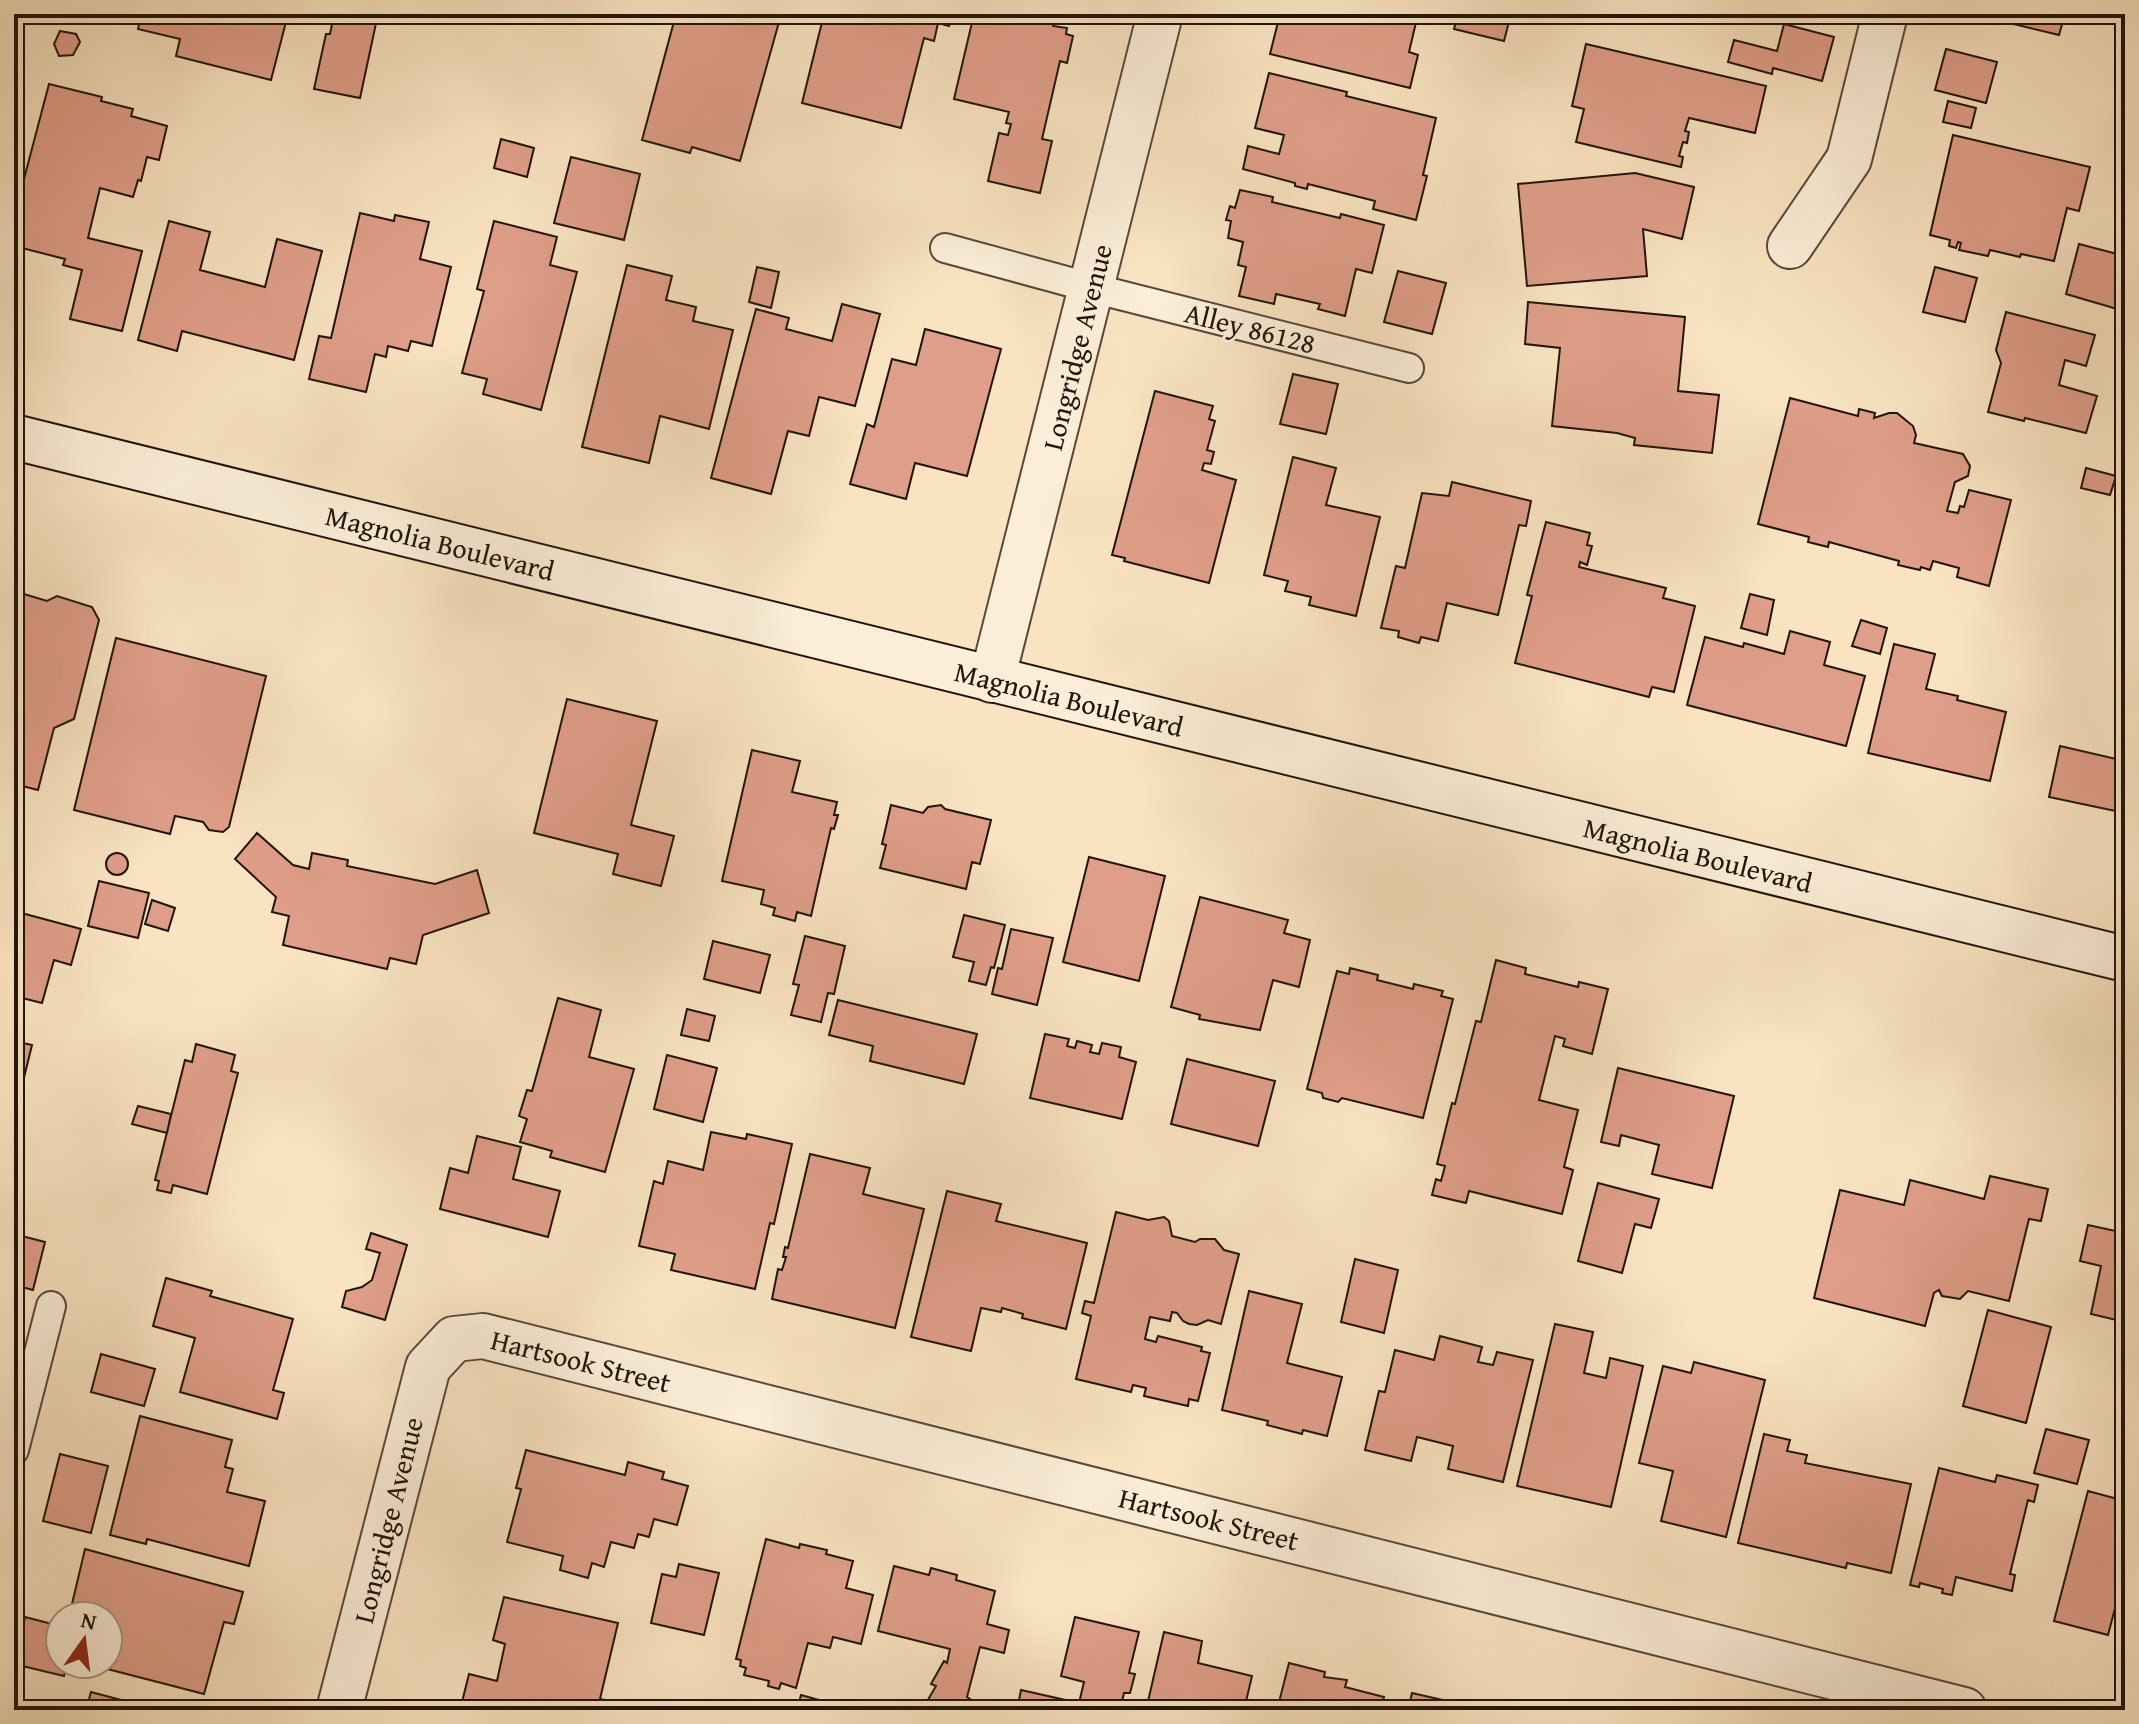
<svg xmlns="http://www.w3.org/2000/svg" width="2139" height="1724" font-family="'Gentium Book Plus',serif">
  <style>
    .building { fill: #df9e89; stroke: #21140d; stroke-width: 2 }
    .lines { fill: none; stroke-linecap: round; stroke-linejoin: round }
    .lane-casing { stroke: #57483a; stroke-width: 32 }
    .street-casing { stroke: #57483a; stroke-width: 48 }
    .secondary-casing { stroke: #21140d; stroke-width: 48 }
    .lane { stroke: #fbedd7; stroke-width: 28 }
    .street { stroke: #fbedd7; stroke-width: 44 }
    .secondary { stroke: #fbedd7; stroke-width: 44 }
    .labels { text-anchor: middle; stroke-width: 6; stroke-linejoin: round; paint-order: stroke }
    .street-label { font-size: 28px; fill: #21140d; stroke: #fbedd7 }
  </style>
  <rect width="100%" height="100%" fill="#f9e3c1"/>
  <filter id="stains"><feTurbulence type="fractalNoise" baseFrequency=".0025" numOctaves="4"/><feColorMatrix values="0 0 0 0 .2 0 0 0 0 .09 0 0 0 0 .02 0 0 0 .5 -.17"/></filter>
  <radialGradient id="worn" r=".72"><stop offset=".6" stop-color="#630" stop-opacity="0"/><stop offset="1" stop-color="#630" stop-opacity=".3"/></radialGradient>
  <path class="building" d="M141 14H288L271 80 176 56 180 39 138 29Z
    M334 14H378L360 98 314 89 326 34H330Z
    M558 14H577L565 23Z
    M676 14H750L779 22 740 161 692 147 690 153 642 140Z
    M824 14H952L949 26 938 23 934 41 924 38 901 128 802 103Z
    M974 14H1055L1053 26 1067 28 1066 34 1073 36 1067 63 1060 61 1042 139 1052 141 1040 193 988 181 999 133 1008 135 1011 124 1006 123 1009 112 954 99Z
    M1280 14H1418L1409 52 1418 55 1410 88 1270 54Z
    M1458 14H1511L1504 41 1454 29Z
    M1982 14H2065L2059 35 1981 16Z
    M1784 24 1834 37 1822 81 1773 68 1772 74 1728 62 1734 40 1777 51Z
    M60 31 76 34 80 42 73 55 59 56 54 44Z
    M1586 44 1766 86 1755 133 1689 118 1685 131 1689 132 1687 143 1683 142 1679 156 1683 157 1681 167 1576 142 1584 109 1572 106Z
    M1946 49 1997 62 1986 103 1935 90Z
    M1269 73 1347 92 1346 96 1436 118 1423 175 1427 176 1416 220 1373 209 1375 201 1308 184 1307 189 1295 186V183L1243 169 1248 146 1279 154 1284 135 1255 128Z
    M49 84 102 97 101 101 133 109 131 116 167 126 159 160 147 157 141 181 138 180 133 197 100 188 88 238 142 251 122 331 70 319 82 270 63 265 65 259 14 246V217Z
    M1948 101 1976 108 1971 128 1943 122Z
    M1953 135 2090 167 2079 211 2067 208 2054 261 2021 254 2020 257 1990 250 1988 256 1959 250 1961 243 1958 242 1956 248 1949 246 1950 240 1930 235Z
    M501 139 534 148 527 177 494 168Z
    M571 157 640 174 624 240 554 223Z
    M1635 173 1694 187 1682 239 1643 229 1647 276 1527 286 1518 184Z
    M1240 190 1273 197 1272 202 1340 218 1341 214 1384 225 1372 273 1356 269 1345 316 1318 309 1320 304 1276 294 1274 304 1239 296 1246 267 1238 265 1243 242 1228 238 1231 221 1226 220 1230 206 1235 208Z
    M360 213 394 221 395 215 429 222 420 259 451 267 432 346 411 341 408 351 388 346 386 357 375 354 366 392 309 379 319 336 331 338Z
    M169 221 210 232 200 270 265 287 277 239 322 251 294 360 182 331 177 351 138 340Z
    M494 221 557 237 550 265 577 272 541 410 483 394 487 379 462 373 484 291 477 289Z
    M2079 244 2125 256V281L2117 309 2066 294Z
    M627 265 672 276 666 300 696 307 693 321 733 330 709 429 660 416 649 463 582 447Z
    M757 267 779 272 771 308 749 302Z
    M1935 267 1977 278 1965 322 1923 312Z
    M1398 271 1446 283 1432 334 1384 322Z
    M1528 302 1685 317 1678 391 1719 395 1712 453 1634 445 1635 438 1617 433 1552 426 1560 348 1525 344Z
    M842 304 880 314 855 406 819 397 809 436 788 431 771 494 711 478 756 309 789 318 786 329 832 341Z
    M2006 312 2095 335 2086 366 2065 360 2059 385 2097 396 2086 433 2025 418 2024 421 1988 412 2001 363 1996 350Z
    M925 329 1001 349 967 476 915 463 906 499 850 484 867 424 874 427 892 359 916 365Z
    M1293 374 1338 384 1326 434 1280 424Z
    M1155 391 1213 406 1209 419 1215 421 1207 450 1214 452 1211 464 1204 463 1202 470 1236 480 1209 583 1124 561 1125 558 1112 555Z
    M1790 398 1858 416 1859 409 1875 413 1874 418 1889 413H1897L1913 426 1916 435 1914 443 1963 454 1970 466 1968 476 1955 482 1947 511 1958 513 1960 506 1964 507 1969 490 2011 500 1989 586 1957 577 1959 568 1933 561 1930 570 1921 567 1920 570 1898 565 1899 561 1829 542 1828 547 1808 542 1809 537 1758 524Z
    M1293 457 1336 468 1326 505 1380 517 1356 616 1309 605 1311 597 1285 591 1288 581 1264 575Z
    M2086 468 2116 476 2110 495 2081 488Z
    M1452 482 1531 501 1526 526 1519 525 1498 615 1447 603 1438 641 1421 637 1419 643 1398 637 1399 631 1381 628 1396 566 1405 568 1422 493 1449 496Z
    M1546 522 1590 533 1587 545 1592 546 1587 565 1580 562 1579 567 1666 588 1663 598 1695 606 1674 692 1652 687 1649 697 1515 663 1532 596 1527 595Z
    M14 591 47 601 57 596 92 607 99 620 74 719 54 728 38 790 14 784Z
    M1750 594 1774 600 1767 635 1741 628Z
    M1861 620 1887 628 1880 654 1852 646Z
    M1790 631 1830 642 1824 665 1865 676 1846 746 1687 705 1705 637 1743 647 1744 643 1784 654Z
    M116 638 266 676 229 827 223 832 209 830 203 822 175 816 170 834 74 810Z
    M1894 644 1935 654 1926 689 1958 696 1957 700 2006 712 1990 781 1868 753Z
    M567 699 657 721 631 825 674 836 661 886 613 874 618 854 534 833Z
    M2060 746 2125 761V813L2049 797Z
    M752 750 800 761 792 792 837 802 834 815H838L834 829 831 828 811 916 797 912 795 921 773 915 775 908 761 904 764 890 722 881Z
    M891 805 923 813 928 807 941 805 945 809 991 820 980 864 972 862 966 889 880 868 886 845 882 844Z
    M257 833 293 865 309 869 312 853 348 860 347 866 435 884 477 870 489 913 423 935 416 964 390 958 387 969 283 945 289 916 272 912 276 897 235 859Z
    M106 864a11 11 0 1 1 22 0a11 11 0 1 1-22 0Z
    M1089 857 1165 876 1139 981 1063 962Z
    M99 881 149 893 138 938 88 926Z
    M1200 897 1288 920 1284 933 1310 940 1299 987 1273 980 1260 1030 1199 1019 1200 1015 1171 1007Z
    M152 900 175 908 168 931 145 924Z
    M14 911 81 929 71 965 54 960 42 1003 14 996Z
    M964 915 1005 925 994 968 991 967 986 985 969 981 974 962 953 957Z
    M1011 929 1053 938 1037 1005 992 994 998 968 1002 969Z
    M805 936 845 946 834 994 828 993 821 1022 791 1015 799 985 793 984Z
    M713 941 770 955 760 993 704 979Z
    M1496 960 1526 968 1525 974 1578 987 1579 982 1608 989 1592 1054 1563 1046 1565 1039 1555 1036 1539 1100 1578 1110 1564 1167 1573 1170 1562 1214 1469 1191 1466 1203 1432 1195 1436 1179 1441 1181 1445 1166 1437 1164 1452 1103 1455 1104 1476 1021 1481 1022Z
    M1350 968 1378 975 1377 980 1413 989 1414 984 1443 991 1441 996 1453 999 1423 1118 1342 1098 1338 1102 1323 1098 1322 1093 1307 1089 1337 971 1349 974Z
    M558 998 601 1010 589 1057 634 1069 605 1172 550 1157 552 1151 520 1142 527 1119 519 1116 527 1090 532 1091Z
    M838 1000 977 1034 964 1084 870 1061 873 1046 829 1035Z
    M687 1009 715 1016 709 1041 681 1035Z
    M1045 1034 1069 1039 1067 1046 1075 1048 1077 1041 1092 1045 1090 1052 1099 1054 1102 1043 1121 1047 1119 1057 1136 1062 1122 1119 1030 1098Z
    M14 1041 32 1045 20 1094 14 1093Z
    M196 1044 235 1055 231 1071 238 1073 207 1194 173 1185 171 1193 157 1190 159 1181 155 1180 185 1060 192 1062Z
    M667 1055 717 1068 703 1122 654 1109Z
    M1187 1059 1275 1081 1258 1146 1171 1124Z
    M1618 1068 1734 1096 1712 1188 1652 1174 1659 1145 1621 1135 1619 1146 1601 1142Z
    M138 1106 171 1114 167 1133 132 1124Z
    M711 1132 746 1139 747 1134 792 1144 774 1224 770 1223 755 1289 671 1270 675 1254 639 1246 654 1181 663 1184 668 1161 703 1170Z
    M477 1136 521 1147 513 1179 560 1191 548 1237 440 1209 450 1168 468 1173Z
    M810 1154 870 1168 863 1194 924 1209 895 1328 772 1299 778 1269 782 1270 786 1257H783L785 1247 788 1248Z
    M1990 1176 2048 1189 2041 1221 2029 1219 2009 1301 1968 1291 1960 1299 1942 1296 1939 1290 1934 1293 1925 1326 1814 1298 1840 1190 1904 1205 1910 1180 1984 1199Z
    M1598 1183 1659 1199 1651 1228 1635 1224 1622 1273 1578 1261Z
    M947 1191 1001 1204 996 1221 1087 1243 1066 1329 1022 1318 1023 1314 1002 1308 1001 1312 981 1308 971 1351 911 1337Z
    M1116 1212 1148 1220 1164 1217 1169 1221 1172 1236 1195 1242 1200 1239H1215L1224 1250 1239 1254 1221 1324 1208 1320 1197 1325 1189 1324 1183 1321 1177 1313 1172 1312 1170 1321 1150 1317 1145 1339 1156 1342 1158 1336 1202 1347 1201 1351 1210 1353 1198 1401 1189 1399 1188 1406 1144 1396 1146 1388 1133 1385 1131 1392 1076 1379 1091 1316 1082 1313 1085 1301 1094 1303Z
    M2088 1225 2125 1233V1322L2091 1314 2101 1266 2080 1261Z
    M371 1233 407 1245 385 1320 342 1307 346 1291 362 1287 372 1280 380 1253 366 1249Z
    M14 1234 45 1242 33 1290 14 1285Z
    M1355 1259 1398 1270 1384 1333 1341 1322Z
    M166 1278 212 1291 210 1296 293 1319 273 1390 284 1393 277 1419 180 1392 195 1338 153 1326Z
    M1249 1291 1302 1304 1287 1363 1342 1377 1327 1436 1303 1430 1302 1434 1267 1425 1268 1421 1222 1410Z
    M1988 1310 2051 1327 2026 1423 1963 1406Z
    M1555 1324 1593 1332 1584 1373 1606 1378 1610 1358 1643 1366 1611 1507 1517 1486Z
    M1440 1336 1482 1347 1478 1362 1493 1365 1497 1352 1533 1360 1503 1482 1448 1469 1453 1446 1417 1437 1411 1461 1365 1450 1379 1391 1385 1392 1395 1350 1434 1360Z
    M101 1354 155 1369 144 1406 91 1392Z
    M1694 1362 1765 1380 1726 1537 1661 1521 1673 1471 1639 1463 1663 1366 1691 1373Z
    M140 1416 232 1440 225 1467 233 1469 227 1492 265 1501 249 1566 147 1539 146 1544 110 1535Z
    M2046 1429 2089 1440 2077 1484 2034 1473Z
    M1764 1434 1790 1440 1787 1451 1807 1455 1805 1463 1911 1484 1891 1573 1847 1563 1846 1568 1738 1543Z
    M526 1450 625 1475 628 1462 664 1472 662 1479 688 1486 677 1525 654 1519 649 1537 638 1534 634 1548 611 1542 604 1567 592 1563 588 1578 560 1570 563 1556 507 1542 521 1489 516 1488Z
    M60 1454 108 1466 91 1533 43 1521Z
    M1939 1468 1995 1482 1997 1475 2038 1485 2034 1502 2028 1500 2010 1574 2015 1575 2012 1591 1956 1577 1952 1595 1942 1593 1943 1589 1920 1583 1919 1587 1910 1585Z
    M2088 1491 2125 1501V1595L2119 1593 2108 1635 2054 1621Z
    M766 1539 799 1548 800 1544 827 1550 826 1554 853 1561 846 1588 873 1595 861 1644 833 1637 830 1648 808 1643 796 1688 781 1683 779 1689 768 1686 769 1681 744 1675 746 1668 740 1666 741 1660 736 1659Z
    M85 1549 243 1592 234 1624 224 1622 204 1694 88 1664H108L110 1613 72 1604Z
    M679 1564 719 1573 704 1635 651 1623 662 1574 676 1577Z
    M894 1566 929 1575 931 1568 957 1575 956 1580 995 1591 987 1624 1009 1630 1004 1653 980 1647 967 1697 973 1701 967 1710H916L918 1707 922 1710 936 1686 931 1684 944 1661 947 1663 950 1649 878 1631Z
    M504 1597 618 1623 600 1699 641 1708 640 1710H460L469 1674 497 1681 505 1644 493 1640Z
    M25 1617 60 1626V1664H67L64 1676 14 1664Z
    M1075 1617 1139 1632 1129 1673 1135 1674 1130 1693H1124L1120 1710H1017L1021 1690 1079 1703 1084 1682 1061 1676Z
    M1164 1632 1202 1641 1198 1663 1252 1676 1244 1710H1146Z
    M1289 1663 1325 1672 1324 1677 1347 1680 1345 1687 1384 1697 1381 1710H1277Z
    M91 1692 159 1710H86Z
    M1412 1693 1447 1701 1445 1707 1457 1710H1408Z
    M801 1695 844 1707 843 1710H797Z"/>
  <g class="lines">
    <g class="lane-casing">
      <path id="lane" d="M945 248 1092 288 1409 368
        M14 1450 51 1306"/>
    </g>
    <g class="street-casing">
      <path id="street" d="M1790 246 1849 159 1885 14
        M992 680 1160 14
        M339 1710 428 1367 454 1339 483 1336 1964 1710"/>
    </g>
    <g class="secondary-casing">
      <path id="secondary" d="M14 437 2125 959"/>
    </g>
    <use href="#lane" class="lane"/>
    <use href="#street" class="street"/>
    <use href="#secondary" class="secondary"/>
  </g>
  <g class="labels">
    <g class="street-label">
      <text transform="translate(1250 328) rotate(14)" y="10">Alley 86128</text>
      <text transform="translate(1077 347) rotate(-76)" y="10">Longridge Avenue</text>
      <text transform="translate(440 543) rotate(14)" y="10">Magnolia Boulevard</text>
      <text transform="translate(1069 699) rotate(14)" y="10">Magnolia Boulevard</text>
      <text transform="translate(1698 855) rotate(14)" y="10">Magnolia Boulevard</text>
      <text transform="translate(581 1361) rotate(14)" y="10">Hartsook Street</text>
      <text transform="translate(1209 1519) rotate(14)" y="10">Hartsook Street</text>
      <text transform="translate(388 1520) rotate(-76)" y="10">Longridge Avenue</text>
    </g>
  </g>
  <rect width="2139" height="1724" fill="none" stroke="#f9e3c1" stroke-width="48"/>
  <rect x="16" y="16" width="2107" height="1692" fill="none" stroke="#21140d" stroke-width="4"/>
  <rect x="24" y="24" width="2091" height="1676" fill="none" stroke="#21140d" stroke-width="2"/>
  <g transform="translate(84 1640) rotate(14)"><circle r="38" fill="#fbedd7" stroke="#a49686" stroke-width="2"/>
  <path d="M0-6L14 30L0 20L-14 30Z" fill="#8f2418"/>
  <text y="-12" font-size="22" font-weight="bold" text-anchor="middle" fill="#21140d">N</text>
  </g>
  <rect width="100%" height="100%" filter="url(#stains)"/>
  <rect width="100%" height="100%" fill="url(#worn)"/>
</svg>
